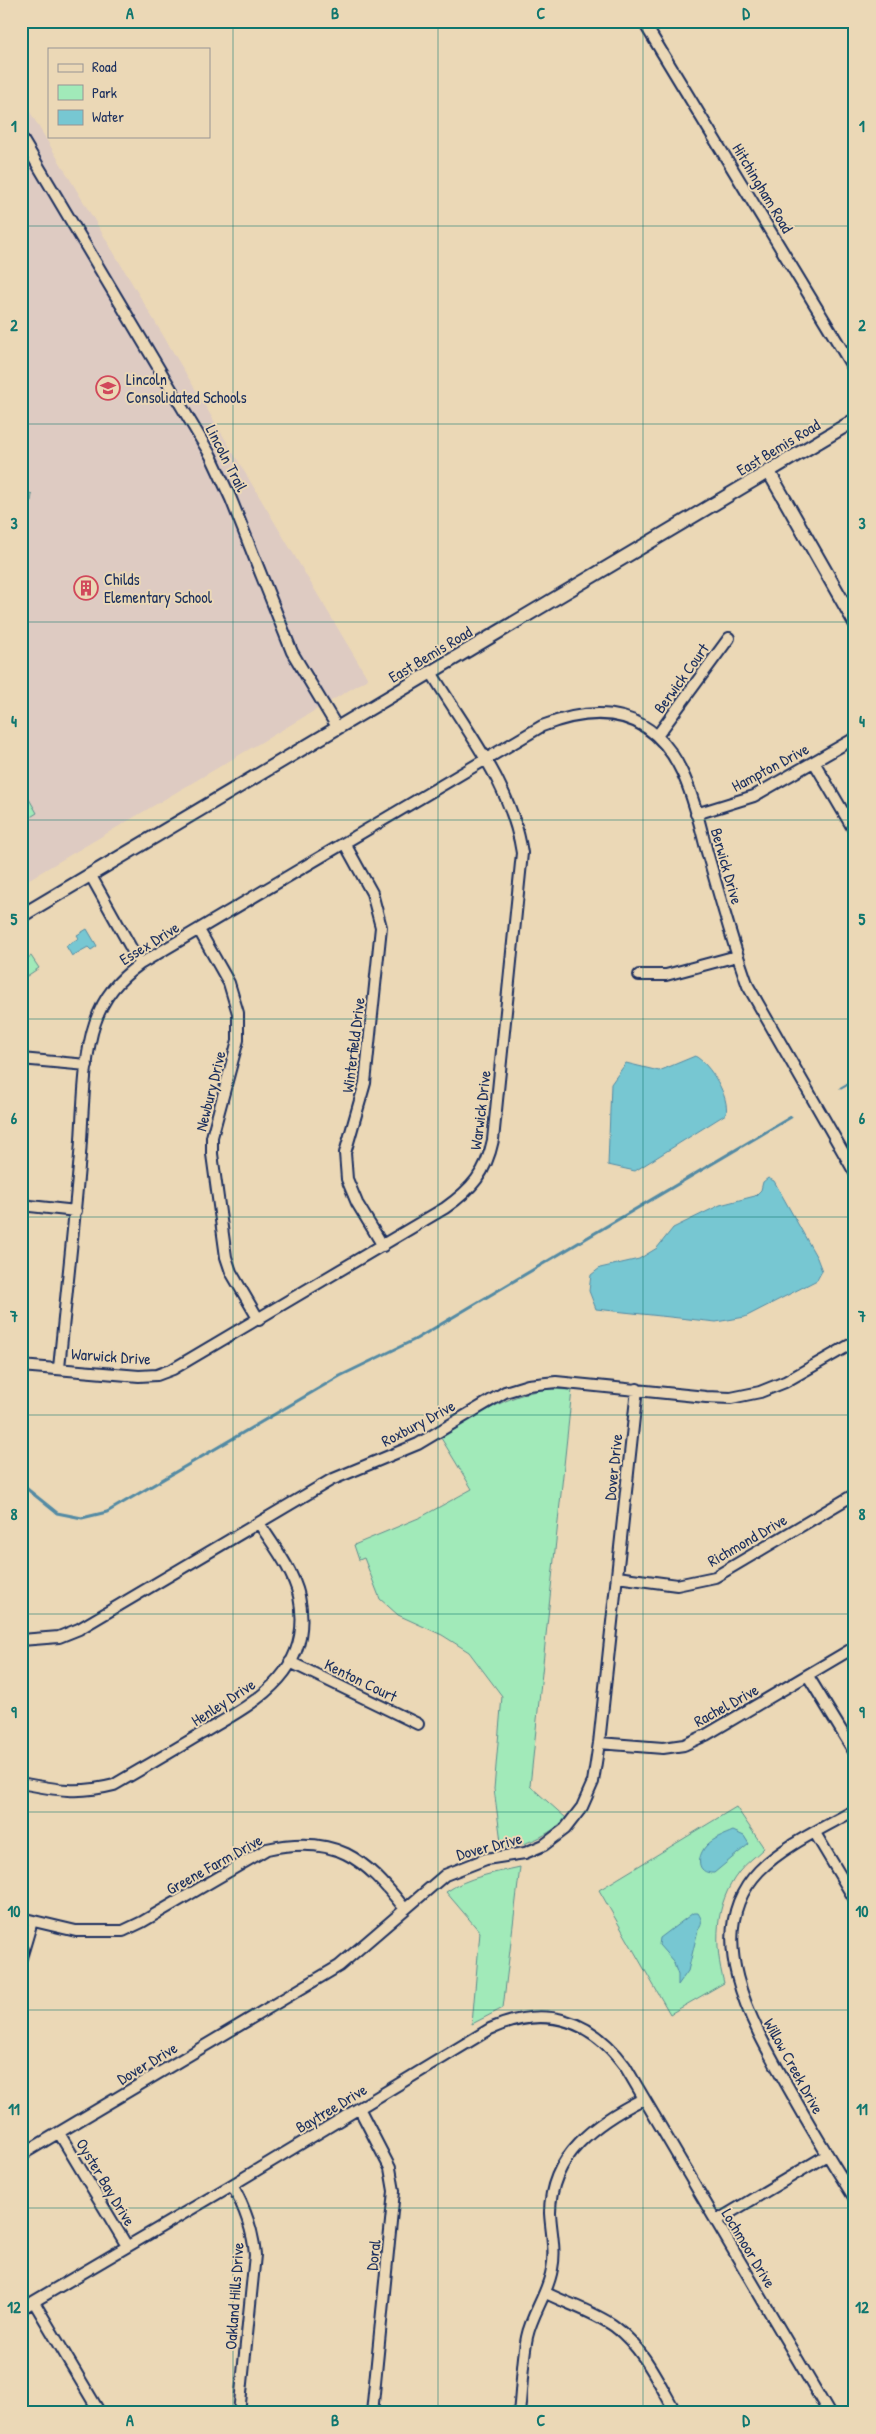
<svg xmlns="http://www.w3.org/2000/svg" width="876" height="2434" font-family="'Patrick Hand',sans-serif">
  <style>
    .built { fill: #decbc2 }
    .green { fill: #a1eab9; stroke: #5e8c8c }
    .water { fill: #77c7d2; stroke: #528aa4 }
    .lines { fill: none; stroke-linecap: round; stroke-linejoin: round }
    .stream { stroke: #528aa4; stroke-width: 3 }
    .minor-casing { stroke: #1b2f5e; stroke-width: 14 }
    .tertiary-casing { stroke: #1b2f5e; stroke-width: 16 }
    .minor { stroke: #ebd8b6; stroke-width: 10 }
    .tertiary { stroke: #ebd8b6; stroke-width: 12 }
    .grid { fill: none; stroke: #0f766e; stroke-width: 1; stroke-opacity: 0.55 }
    .labels { text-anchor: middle; stroke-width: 4; stroke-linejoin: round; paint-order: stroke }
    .street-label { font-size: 16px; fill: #1b2f5e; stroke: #ebd8b6 }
    .poi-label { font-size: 16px; fill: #1b2f5e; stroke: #ebd8b6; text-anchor: start }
    .neatline { fill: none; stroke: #0f766e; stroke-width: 2 }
    .grid-label { font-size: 16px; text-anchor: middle; font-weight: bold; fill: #0f766e }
  </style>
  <rect width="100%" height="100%" fill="#ebd8b6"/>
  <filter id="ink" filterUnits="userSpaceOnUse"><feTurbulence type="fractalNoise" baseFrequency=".02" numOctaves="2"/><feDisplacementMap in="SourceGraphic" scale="10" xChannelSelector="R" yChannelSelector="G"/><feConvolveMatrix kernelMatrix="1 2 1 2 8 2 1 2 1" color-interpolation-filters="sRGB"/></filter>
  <g filter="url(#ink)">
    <path class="built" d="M21 97 368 679 21 884Z"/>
    <path class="green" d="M21 481 26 483V489L32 495 31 501 27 502 29 506 21 537Z
      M21 785 37 813 21 823Z
      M31 956 39 968 21 980V962Z
      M548 1389 572 1390 530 1786 566 1818C548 1837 527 1844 502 1849L494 1789 502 1696 469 1652 442 1635 398 1615 388 1606 380 1599 364 1558 359 1560 354 1545 421 1517 472 1489 441 1438C475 1417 507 1394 548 1389Z
      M736 1807 764 1848C756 1856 746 1863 739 1872 714 1904 714 1945 724 1983L670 2014 599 1890Z
      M520 1867 503 2008 472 2024 480 1932 446 1892C468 1877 494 1873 520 1867Z"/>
    <path class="water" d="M87 929 97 946 91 950 88 947 72 956 66 946 79 938 77 935Z
      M695 1056C710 1064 730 1097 726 1114L635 1171 608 1165 611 1084 626 1063 659 1071Z
      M768 1178 774 1181 817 1258 822 1271 817 1280 745 1317 716 1322 596 1309 589 1291 591 1275 600 1268 639 1259 657 1248 673 1228 720 1205 755 1196 761 1190 763 1182Z
      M733 1831 744 1836 749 1844 714 1873C695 1874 697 1855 707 1845 714 1838 724 1835 733 1831Z
      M693 1913H698C702 1919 703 1924 698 1930L688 1971 678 1985V1975L673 1961 659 1945 660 1938Z"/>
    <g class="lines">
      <path class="stream" d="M841 1088 855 1080
        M21 1484 57 1513 82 1518 107 1512 340 1376 416 1339 791 1117"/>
      <g class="minor-casing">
        <path id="minor" d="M643 21 855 371
          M21 137 211 456 231 499 292 652 337 727
          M657 736 729 638
          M814 762 855 832
          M696 814 754 796 855 738
          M345 844 372 893 381 927 365 1083 345 1153 347 1179 357 1203 383 1246
          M91 876 140 964
          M199 930 229 983 238 1013V1040L212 1137V1154L226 1257 231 1272 259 1320
          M639 975H666L737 956
          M21 1059 87 1065
          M21 1205 76 1211
          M21 1366 139 1376 157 1375 173 1369 445 1208C472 1189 486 1173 493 1140L522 853C512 785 465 729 431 672
          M59 1368C66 1297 74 1226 80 1155 83 1118 83 1057 95 1023 104 996 118 980 140 964L542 726C601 703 653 710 682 772 694 797 700 826 707 852 720 897 732 942 748 986L855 1173
          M617 1577 677 1585 715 1577 855 1494
          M21 1640 59 1637 79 1629 331 1480 418 1444 505 1392 528 1385 556 1382 706 1397 731 1398 760 1392 785 1382 855 1342
          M290 1662 418 1724
          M808 1676 855 1753
          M599 1743 663 1748 684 1745 706 1735 855 1647
          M21 1783C56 1790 79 1794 114 1785 143 1768 171 1752 199 1735 254 1703 315 1673 299 1596 293 1570 273 1545 259 1523
          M855 1810C825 1827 783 1846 759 1871 697 1936 757 2032 792 2094 812 2130 833 2164 855 2199
          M815 1833 855 1900
          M21 1918 76 1931H123L142 1922 267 1849C335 1834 364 1857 405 1909
          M21 1958 32 1921
          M359 2108 390 2168 394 2191 372 2413
          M59 2133 127 2246
          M21 2155 339 1966 445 1875 486 1859 525 1853 544 1845 565 1829 582 1807 593 1782 599 1743 637 1389
          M232 2185C245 2208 253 2229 255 2255L239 2413
          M716 2221 827 2155
          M546 2293C568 2304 594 2312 614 2326 643 2347 659 2383 676 2413
          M34 2302 100 2413
          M21 2309 232 2185 490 2029C544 2005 590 2018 625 2066L829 2413
          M519 2413C522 2388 522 2362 527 2337 532 2313 548 2294 552 2269 556 2250 551 2232 550 2213 550 2155 597 2122 643 2099"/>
      </g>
      <g class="tertiary-casing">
        <path id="tertiary" d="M769 472 855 623
          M21 916 855 420"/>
      </g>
      <use href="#minor" class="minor"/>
      <use href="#tertiary" class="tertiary"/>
    </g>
  </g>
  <path class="grid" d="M233 21V2413M438 21V2413M643 21V2413M21 226H855M21 424H855M21 622H855M21 820H855M21 1019H855M21 1217H855M21 1415H855M21 1614H855M21 1812H855M21 2010H855M21 2208H855"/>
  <defs>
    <g id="school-ring" transform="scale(1.25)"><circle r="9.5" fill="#ebd8b6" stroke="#d1495b" stroke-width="1.5"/><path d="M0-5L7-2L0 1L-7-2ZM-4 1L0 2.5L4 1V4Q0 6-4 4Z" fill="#d1495b"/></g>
    <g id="building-ring" transform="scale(1.25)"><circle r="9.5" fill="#ebd8b6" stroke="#d1495b" stroke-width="1.5"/><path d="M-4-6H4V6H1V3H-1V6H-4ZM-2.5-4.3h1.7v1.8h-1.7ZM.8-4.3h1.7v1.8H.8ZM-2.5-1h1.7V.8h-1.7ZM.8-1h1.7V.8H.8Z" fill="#d1495b"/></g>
  </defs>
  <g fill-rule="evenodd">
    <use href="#school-ring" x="108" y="388"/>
    <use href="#building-ring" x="86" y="588"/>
  </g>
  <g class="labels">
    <g class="street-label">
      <text transform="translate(763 188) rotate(59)" y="6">Hitchingham Road</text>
      <text transform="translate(778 447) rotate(-31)" y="6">East Bemis Road</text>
      <text transform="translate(227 458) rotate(63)" y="6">Lincoln Trail</text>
      <text transform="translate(430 654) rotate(-31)" y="6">East Bemis Road</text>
      <text transform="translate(681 678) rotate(-54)" y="6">Berwick Court</text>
      <text transform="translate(770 767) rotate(-28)" y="6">Hampton Drive</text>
      <text transform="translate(727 866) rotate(74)" y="6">Berwick Drive</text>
      <text transform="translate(149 943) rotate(-32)" y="6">Essex Drive</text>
      <text transform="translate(353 1045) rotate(-83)" y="6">Winterfield Drive</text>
      <text transform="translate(210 1091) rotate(-76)" y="6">Newbury Drive</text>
      <text transform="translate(480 1110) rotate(-83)" y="6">Warwick Drive</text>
      <text transform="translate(111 1356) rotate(4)" y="6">Warwick Drive</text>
      <text transform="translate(418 1423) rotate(-28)" y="6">Roxbury Drive</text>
      <text transform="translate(613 1467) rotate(-84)" y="6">Dover Drive</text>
      <text transform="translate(747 1540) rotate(-30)" y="6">Richmond Drive</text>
      <text transform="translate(361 1680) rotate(26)" y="6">Kenton Court</text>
      <text transform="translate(223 1702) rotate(-33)" y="6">Henley Drive</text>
      <text transform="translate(726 1705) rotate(-29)" y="6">Rachel Drive</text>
      <text transform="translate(489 1846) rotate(-15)" y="6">Dover Drive</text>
      <text transform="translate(214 1864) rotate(-29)" y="6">Greene Farm Drive</text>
      <text transform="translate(147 2063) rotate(-31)" y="6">Dover Drive</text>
      <text transform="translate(794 2066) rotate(61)" y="6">Willow Creek Drive</text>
      <text transform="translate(331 2108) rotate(-31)" y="6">Baytree Drive</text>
      <text transform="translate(106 2182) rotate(59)" y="6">Oyster Bay Drive</text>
      <text transform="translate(749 2248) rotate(59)" y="6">Lochmoor Drive</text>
      <text transform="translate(373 2255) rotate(-84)" y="6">Doral</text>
      <text transform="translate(234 2296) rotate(-86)" y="6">Oakland Hills Drive</text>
    </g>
    <g class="poi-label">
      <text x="126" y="385">Lincoln<tspan x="126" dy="18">Consolidated Schools</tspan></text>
      <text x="104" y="585">Childs<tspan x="104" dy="18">Elementary School</tspan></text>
    </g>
  </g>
  <rect width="876" height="2434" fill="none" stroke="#ebd8b6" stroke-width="55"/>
  <rect x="48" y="48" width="162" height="90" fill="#ebd8b6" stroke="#989493"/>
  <rect x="58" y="64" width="25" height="8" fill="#ebd8b6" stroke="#989493"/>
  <text x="92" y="72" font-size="15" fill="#1b2f5e">Road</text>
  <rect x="58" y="85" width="25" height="15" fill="#a1eab9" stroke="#989493"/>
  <text x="92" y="98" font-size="15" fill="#1b2f5e">Park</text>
  <rect x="58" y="110" width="25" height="15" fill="#77c7d2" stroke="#989493"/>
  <text x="92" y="122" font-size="15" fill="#1b2f5e">Water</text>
  <rect x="28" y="28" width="820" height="2378" class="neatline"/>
  <g class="grid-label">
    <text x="130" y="19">A</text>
    <text x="335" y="19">B</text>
    <text x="541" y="19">C</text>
    <text x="746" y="19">D</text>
    <text x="14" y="132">1</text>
    <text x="862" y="132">1</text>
    <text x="14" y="331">2</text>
    <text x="862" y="331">2</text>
    <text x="14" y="529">3</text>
    <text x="862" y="529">3</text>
    <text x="14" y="727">4</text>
    <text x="862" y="727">4</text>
    <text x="14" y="925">5</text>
    <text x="862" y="925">5</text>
    <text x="14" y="1124">6</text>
    <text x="862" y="1124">6</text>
    <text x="14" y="1322">7</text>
    <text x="862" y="1322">7</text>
    <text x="14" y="1520">8</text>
    <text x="862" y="1520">8</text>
    <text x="14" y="1718">9</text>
    <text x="862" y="1718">9</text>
    <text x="14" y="1917">10</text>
    <text x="862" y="1917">10</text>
    <text x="14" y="2115">11</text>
    <text x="862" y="2115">11</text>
    <text x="14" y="2313">12</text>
    <text x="862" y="2313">12</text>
    <text x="130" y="2426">A</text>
    <text x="335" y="2426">B</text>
    <text x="541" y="2426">C</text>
    <text x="746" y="2426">D</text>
  </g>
</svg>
